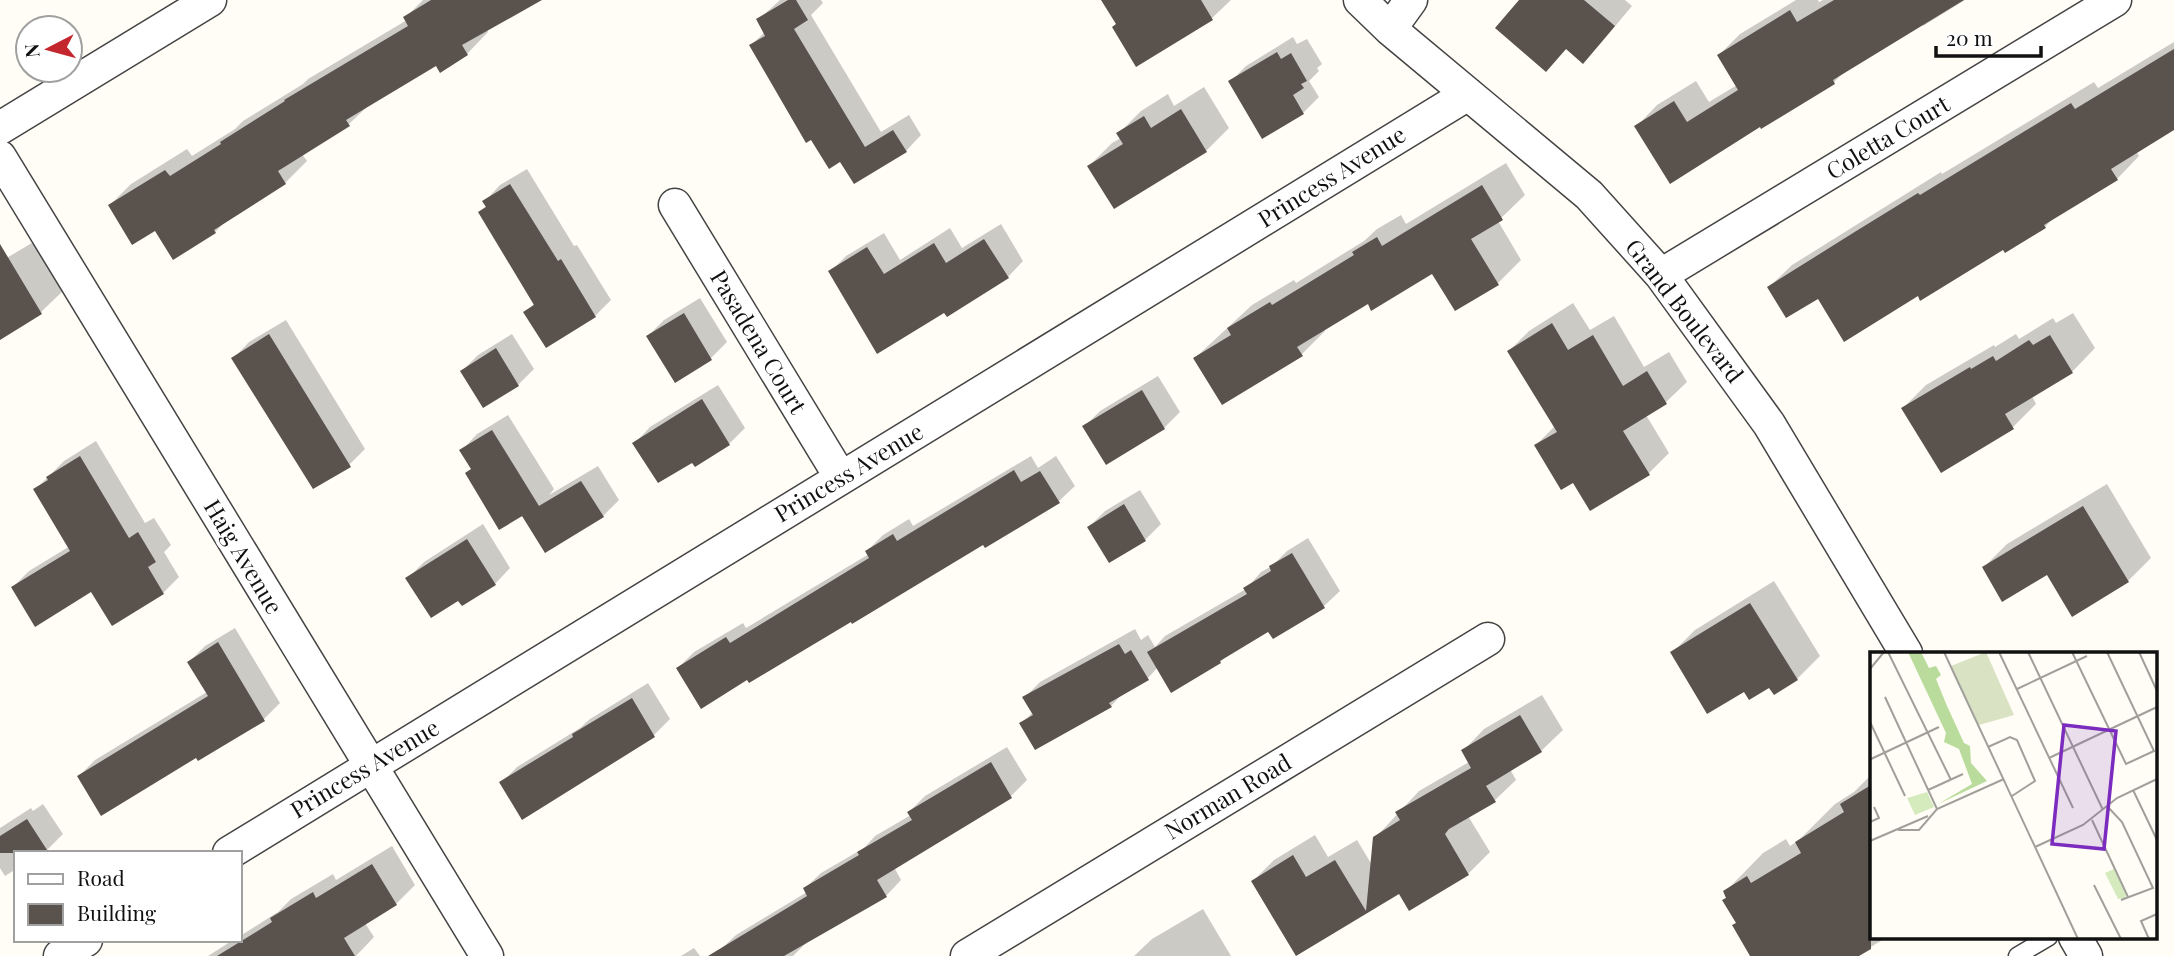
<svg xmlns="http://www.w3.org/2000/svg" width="2174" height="956" font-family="'Playfair Display',serif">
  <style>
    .shadow { fill: #0003 }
    .building { fill: #5a524d }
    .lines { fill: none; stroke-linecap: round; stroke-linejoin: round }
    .lane-casing { stroke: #444; stroke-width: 19 }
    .street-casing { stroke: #444; stroke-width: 35 }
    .lane { stroke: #fff; stroke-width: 16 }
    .street { stroke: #fff; stroke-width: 32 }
    .labels { text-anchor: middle; stroke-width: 7; stroke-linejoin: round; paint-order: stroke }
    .street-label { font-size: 23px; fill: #111; stroke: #fff }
    .inset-road { fill: none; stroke: #a09f9a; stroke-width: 2 }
    .view { fill: #7b2cbf; fill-opacity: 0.15; stroke: #7b2cbf; stroke-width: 3.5 }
    .inset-edge { fill: none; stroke: #111; stroke-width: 3.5 }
  </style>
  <rect width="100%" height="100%" fill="#fffdf5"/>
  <path class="shadow" d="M423 0H538L487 29 488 32 467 54 437 64 368 106 349 124 302 154 307 161 285 183 228 219 215 232 156 229 110 205 131 184 187 149 192 156 235 129 243 121 303 84 308 79 407 20 405 18Z
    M780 0H821L823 3 811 15 881 132 909 115 921 135 906 151 841 160 751 45 765 32 758 20Z
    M1103 0H1231L1212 18 1137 65 1118 23Z
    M1521 0H1625L1632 6 1601 43 1583 62 1567 48 1546 69Z
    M1796 0H1818L1819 2 1823 0H1965L1923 26 1922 24 1847 69 1834 82 1762 126 1636 127 1657 105 1696 81 1709 102 1737 85 1719 55 1740 34Z
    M1293 37 1297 44 1307 39 1322 64 1317 68 1319 71 1309 81 1319 97 1303 113 1230 82 1246 66Z
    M2174 42V128L2136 151 2139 156 2117 179 2055 216 2045 227 1918 294 1818 297 1769 287 1792 265 1941 172 1942 174 2094 82 2098 88Z
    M1204 87 1229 128 1206 151 1089 166 1112 143 1121 138 1118 134 1141 111 1168 94 1174 106Z
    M1506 163 1525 195 1498 221 1521 260 1498 283 1456 309 1433 271 1368 302 1324 329 1325 331 1302 354 1195 358 1252 305 1294 280 1296 283 1364 241 1377 229 1401 215 1406 224Z
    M527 169 574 246 577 245 611 300 595 316 546 346 525 312 535 303 480 212 487 205 485 201 500 185Z
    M1001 224 1023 261 1008 277 945 310 830 272 846 256 884 233 900 260 950 228 962 248Z
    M35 241 65 289 41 312 0 338V262Z
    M700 298 727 342 711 358 675 381 648 336 664 320Z
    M1573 303 1590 330 1614 316 1644 367 1669 352 1687 382 1666 402 1646 415 1669 453 1648 474 1573 481 1536 445 1555 426 1509 351 1529 331Z
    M2073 313 2095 348 2072 372 2032 396 2036 404 2013 427 1941 470 1903 408 1926 385 1994 345 1995 347 2016 334 2019 339 2053 318 2056 323Z
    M286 320 365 449 349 465 234 358 249 342Z
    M512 334 534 369 518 385 484 406 462 371 478 355Z
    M1158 376 1180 412 1164 428 1084 427 1100 411Z
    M718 385 745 428 729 444 635 443 650 427Z
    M508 415 554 489 549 495 598 466 619 500 603 516 525 517 472 468 462 450 477 434Z
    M96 441 145 523 154 518 171 545 164 552 179 577 163 593 112 624 92 590 13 587 29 571 70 546 36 489 64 461Z
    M1031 456 1038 468 1056 456 1075 486 1059 501 851 619 678 668 694 652 743 623 746 628 869 554 867 551 883 535 909 519 913 526Z
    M2107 484 2151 558 2128 581 1984 567 2007 544Z
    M1140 490 1161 524 1145 540 1089 527 1105 511Z
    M483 524 510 568 495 584 458 599 408 578 424 562Z
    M1308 538 1340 591 1324 606 1273 637 1268 629 1228 654 1220 662 1158 667 1148 678 1124 692 1111 706 1021 724 1033 712 1025 697 1040 682 1135 629 1141 640 1148 635 1155 647 1165 636 1246 589 1261 572 1272 566 1287 551Z
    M1774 581 1820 656 1797 679 1744 689 1672 653 1695 630Z
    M235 628 280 703 264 719 197 755 79 776 95 760 207 692 189 662 205 646Z
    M648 683 670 719 654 735 522 818 501 783 517 767 580 728 590 719Z
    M1542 695 1563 730 1541 751 1510 769 1516 780 1494 801 1468 816 1490 852 1468 874 1399 892 1296 954 1253 881 1274 860 1315 835 1328 857 1357 840 1372 865 1375 838 1419 791 1469 762 1463 751 1484 729Z
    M1007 747 1027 780 1011 796 894 867 901 880 886 896 807 942 793 956H723L720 950 736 935 807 892 805 888 821 873 864 848 875 836 911 815 909 812 925 796Z
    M1871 775V937H1887L1863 952 1841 956H1752L1725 892 1763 853 1786 839 1790 846 1799 840 1835 804 1854 792Z
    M43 804 63 834 47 850 16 853V869L5 876 0 868V828L31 808 33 811Z
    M392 846 415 885 396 904 365 923 374 937 356 956H208L233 940H240V936L278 912 291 899 333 874 336 880Z
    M1203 909 1231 956H1134L1152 939Z
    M694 948 700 956H681Z"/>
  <path class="building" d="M431 0H542L462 45 468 55 440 73 436 66 346 120 350 126 278 171 286 184 214 230 216 233 173 260 155 231 132 245 108 205 165 170 170 176 221 144 220 142 285 101 284 100 408 26 403 17Z
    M788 0H796L808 20 794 29 865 147 893 130 907 152 854 184 840 162 829 169 811 140 806 143 749 45 765 36 756 19Z
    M1101 0H1201L1213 20 1136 67 1112 27 1116 24Z
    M1519 0H1584L1615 26 1583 64 1566 49 1546 72 1495 28Z
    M1834 0H1964L1833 80 1835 84 1761 129 1760 127 1670 184 1634 126 1674 101 1687 122 1738 90 1717 55 1790 10 1797 22Z
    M2174 49V130L2111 169 2118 180 2044 225 2046 228 2005 253 2003 250 1920 301 1918 296 1844 342 1818 299 1786 318 1767 287 1853 233 1918 193 1920 195 2071 103 2075 109Z
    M1277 52 1281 59 1291 53 1307 81 1301 84 1304 88 1293 95 1304 114 1262 139 1228 81Z
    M1181 109 1207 152 1114 209 1087 166 1123 144 1116 133 1144 116 1151 128Z
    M510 184 558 261 561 259 596 317 546 348 523 312 534 305 478 212 486 207 482 201Z
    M1482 185 1503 220 1471 239 1499 285 1455 311 1432 274 1371 311 1368 304 1297 347 1303 356 1222 405 1193 358 1231 335 1227 328 1270 302 1272 305 1354 255 1352 252 1377 237 1382 246Z
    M984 239 1009 278 947 317 944 313 877 354 828 271 867 247 884 274 934 243 946 263Z
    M0 244 42 314 0 340Z
    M684 313 712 360 675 383 646 336Z
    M1552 323 1568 350 1593 335 1623 386 1647 371 1667 404 1623 431 1650 475 1590 511 1573 483 1561 490 1534 445 1557 432 1507 351Z
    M269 334 351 467 313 489 231 358Z
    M2050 335 2073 373 2005 414 2014 429 1941 473 1901 408 1970 367 1971 369 1993 356 1996 361 2029 340 2033 345Z
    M496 348 519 386 483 408 460 371Z
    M1142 390 1165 429 1106 465 1082 426Z
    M702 399 730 445 695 467 692 463 658 483 632 443Z
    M492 430 539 506 499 530 465 473 471 469 459 450Z
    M80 456 129 538 138 532 156 562 148 567 164 594 112 626 91 592 35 627 11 587 70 551 33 489 48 480 46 477Z
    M1014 470 1021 482 1040 471 1060 503 985 548 983 545 852 624 851 622 749 683 747 680 701 709 676 668 726 637 730 643 869 558 865 551 893 534 897 541Z
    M581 481 604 517 545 553 522 516Z
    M1124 504 1146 541 1109 563 1087 527Z
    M2083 506 2129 582 2072 617 2047 575 2002 602 1982 567Z
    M467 539 496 585 462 606 458 601 431 618 405 578Z
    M1292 553 1325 608 1273 639 1268 632 1220 661 1221 663 1171 693 1147 652 1247 594 1243 588 1271 571 1269 566Z
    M1750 603 1798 680 1774 695 1769 688 1749 700 1744 692 1707 714 1670 652Z
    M218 642 265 721 198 761 196 758 101 816 77 776 208 696 187 662Z
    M1119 644 1125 654 1131 650 1149 680 1109 703 1112 707 1035 750 1019 723 1033 715 1022 697Z
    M632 698 655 737 522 820 499 782 573 737 572 734Z
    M1520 715 1542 752 1486 786 1496 802 1449 829 1445 834 1469 875 1409 911 1399 894 1296 956 1251 881 1293 855 1306 877 1335 860 1366 911 1373 837 1400 820 1395 812 1471 768 1461 750Z
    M991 762 1012 798 877 880 887 897 784 956H708L807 896 803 888 859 855 857 852 912 820 907 812Z
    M1871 785V949L1859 956H1750L1732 925 1736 923 1722 900 1726 898 1723 891 1747 876 1751 883 1801 853 1795 842 1844 812 1840 804Z
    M27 819 49 853H0V836Z
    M372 864 397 905 344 938 355 956H217L272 922 270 918 313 892 316 898Z"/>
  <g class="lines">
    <g class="lane-casing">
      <path id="lane" d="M2017 956 2049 937"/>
    </g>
    <g class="street-casing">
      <path id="street" d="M1360 0 1390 29 1589 195 1661 275 1769 424 1906 653
        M1390 29 1411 0
        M0 128 210 0
        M0 157 487 956
        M675 205 841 478
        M1661 275 2115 0
        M229 853 1468 94
        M2075 937 2086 956
        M60 956 86 940
        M967 956 1488 639"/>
    </g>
    <use href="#lane" class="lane"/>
    <use href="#street" class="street"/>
  </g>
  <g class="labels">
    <g class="street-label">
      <text transform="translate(1888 138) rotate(-31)" y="8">Coletta Court</text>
      <text transform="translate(1332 177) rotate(-32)" y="8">Princess Avenue</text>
      <text transform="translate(1684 311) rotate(52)" y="8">Grand Boulevard</text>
      <text transform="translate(758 342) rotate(59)" y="8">Pasadena Court</text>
      <text transform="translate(849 473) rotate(-31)" y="8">Princess Avenue</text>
      <text transform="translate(243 557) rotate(59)" y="8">Haig Avenue</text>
      <text transform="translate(365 769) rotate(-31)" y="8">Princess Avenue</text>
      <text transform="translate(1228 797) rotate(-31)" y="8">Norman Road</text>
    </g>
  </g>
  <g transform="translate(1870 652)">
    <rect width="287" height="287" fill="#fffdf5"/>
    <path d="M57 140 64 155 45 163 37 146ZM244 217 256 243 255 246 248 247 235 221Z" fill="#d5ebbd"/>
    <path d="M38 0H51L59 16 66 14 71 23 66 27 77 54 94 91 100 94 101 111 117 129 68 152 102 132 89 97 74 90 76 81Z" fill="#b9dc9c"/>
    <path d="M116 0 144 63 109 73 81 14Z" fill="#d9e3c4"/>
    <path class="inset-road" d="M18 0 81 128M74 0 208 287M129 0 203 156M158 0 233 158M202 0 256 112 284 99 237 0M269 0 287 39M0 17 14 0M147 37 217 4M15 45 67 157M0 70 35 144M118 95 140 85 147 88 165 129 142 144M179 106 287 55M1 107 69 75M58 138 93 122M263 138 287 188M237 154 252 170 283 236 251 248M222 168 258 245M0 170 9 166 4 155M28 178H49L67 157 134 127M0 189 58 164M165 195 213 173 247 146 287 127M224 233 251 287M279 287 271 269 287 262"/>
    <path class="view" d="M194 73 246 79 234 197 182 192Z"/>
    <rect width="287" height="287" class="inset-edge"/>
  </g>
  <rect x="14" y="851" width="228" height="91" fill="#ffffff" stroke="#a0a0a0" stroke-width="2"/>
  <rect x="28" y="874" width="35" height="10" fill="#ffffff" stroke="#a0a0a0" stroke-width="2"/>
  <text x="77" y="886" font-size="21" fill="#111111">Road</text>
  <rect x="28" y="904" width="35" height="21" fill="#5a524d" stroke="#a0a0a0" stroke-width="2"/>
  <text x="77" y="921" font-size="21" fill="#111111">Building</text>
  <g transform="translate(49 49) rotate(264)"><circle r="33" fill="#ffffff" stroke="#a0a0a0" stroke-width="2"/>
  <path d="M0-5L12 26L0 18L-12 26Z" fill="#c4262e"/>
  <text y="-10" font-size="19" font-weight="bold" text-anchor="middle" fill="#111111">N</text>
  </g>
  <path d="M1936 46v10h105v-10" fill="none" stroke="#111111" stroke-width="3.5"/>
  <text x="1946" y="46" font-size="21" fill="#111111" stroke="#ffffff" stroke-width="5" paint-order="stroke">20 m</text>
</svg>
